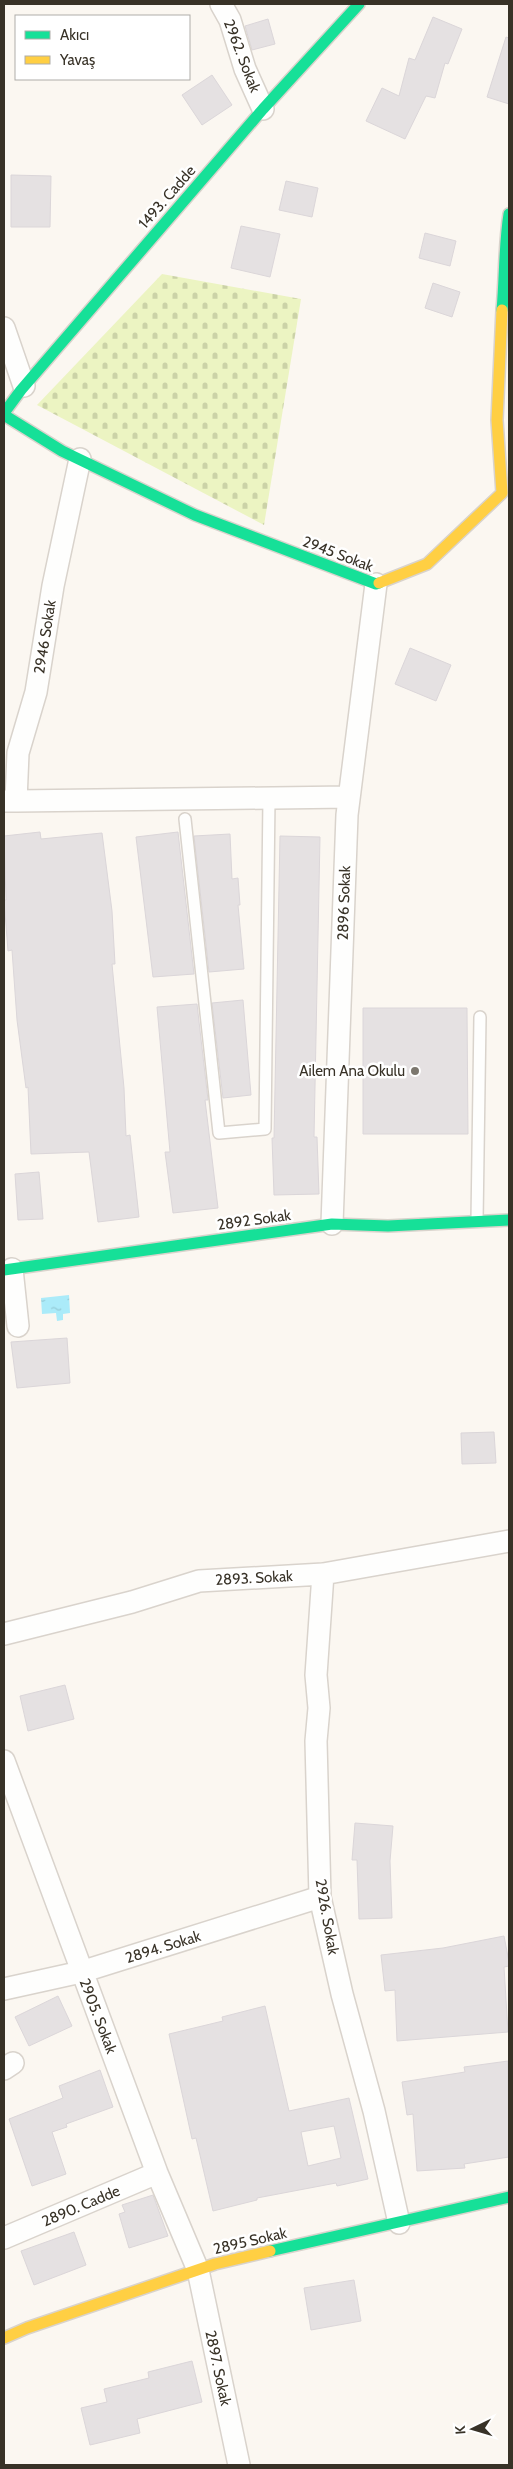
<svg xmlns="http://www.w3.org/2000/svg" width="513" height="2469" font-family="Cabin,sans-serif">
  <style>
    .cemetery { fill: url(#cemetery-stones) }
    .water { fill: url(#water-ripples) }
    .building { fill: #e5e1e2; stroke: #dbd6d9; fill-rule: evenodd }
    .lines { fill: none; stroke-linecap: round; stroke-linejoin: round }
    .lane-casing { stroke: #d9d3cc; stroke-width: 14 }
    .street-casing { stroke: #d9d3cc; stroke-width: 24 }
    .fast-casing { stroke: #d9d3cc; stroke-width: 14 }
    .slow-casing { stroke: #d9d3cc; stroke-width: 14 }
    .lane { stroke: #fefefd; stroke-width: 11 }
    .street { stroke: #fefefd; stroke-width: 21 }
    .fast { stroke: #16e098; stroke-width: 11 }
    .slow { stroke: #ffcf43; stroke-width: 11 }
    .poi-dot { fill: #7c776e; stroke: #fff; stroke-width: 2 }
    .labels { text-anchor: middle; stroke-width: 5; stroke-linejoin: round; paint-order: stroke }
    .street-label { font-size: 15px; fill: #383227; stroke: #fff }
    .poi-label { font-size: 15px; fill: #383227; stroke: #fff; text-anchor: end }
  </style>
  <defs>
    <pattern id="cemetery-stones" width="16" height="16" patternUnits="userSpaceOnUse" patternTransform="scale(1.25)"><rect width="16" height="16" fill="#ecf4c2"/><path d="M2 7V4a2 2 0 0 1 4 0v3zM10 15v-3a2 2 0 0 1 4 0v3z" fill="#cbd2a7"/></pattern>
    <pattern id="water-ripples" width="26" height="14" patternUnits="userSpaceOnUse" patternTransform="scale(1.25)"><rect width="26" height="14" fill="#abebf9"/><path d="M2 4q2-2 4 0t4 0M15 11q2-2 4 0t4 0" fill="none" stroke="#94cad5"/></pattern>
  </defs>
  <rect width="100%" height="100%" fill="#fbf7f1"/>
  <path class="cemetery" d="M162 274 301 299 264 525 37 405Z"/>
  <path class="water" d="M69 1295 70 1313 63 1314V1320L57 1321 56 1313 42 1314 41 1298Z"/>
  <path class="building" d="M433 17 462 29 448 64 445 63 435 98 426 96 405 139 366 121 382 88 399 96 409 58 415 60Z
    M268 19 275 44 252 50 245 26Z
    M506 37 509 38V104L487 97Z
    M212 75 232 105 202 125 182 95Z
    M11 175 51 176 50 227H11Z
    M286 181 318 188 312 217 279 210Z
    M241 226 280 234 270 277 231 268Z
    M425 233 456 241 450 266 419 258Z
    M433 283 460 292 452 317 425 308Z
    M410 648 451 665 436 701 395 684Z
    M40 832 41 839 102 833 112 911 115 964H112L124 1088 126 1136 130 1135 139 1217 98 1222 89 1152 31 1154 28 1087 26 1088 17 1020 12 950 8 951 4 900H6L4 836Z
    M178 832 194 974 153 977 136 837Z
    M230 834 232 879 238 878 240 905H238L244 969 209 972 194 836Z
    M280 836 320 837 314 1137H317L319 1194 274 1195 272 1138H274Z
    M243 1000 251 1095 223 1098 212 1003Z
    M197 1004 208 1100H205L218 1208 173 1213 165 1152H170L157 1007Z
    M363 1008H467L468 1134H363Z
    M39 1172 43 1219 18 1220 15 1174Z
    M67 1338 70 1383 17 1388 11 1342Z
    M494 1432 496 1463 462 1464 461 1433Z
    M65 1685 74 1719 28 1731 20 1696Z
    M355 1823 393 1826 390 1861 392 1918 359 1919 357 1860H352Z
    M504 1936 509 1962V1966L504 1967 508 2032 397 2041 395 1990 385 1991 381 1955 443 1948Z
    M58 1996 72 2026 29 2046 15 2017Z
    M265 2006 289 2111 349 2098 368 2179 337 2186 336 2183 257 2198V2200L213 2211 196 2138 192 2139 169 2034 223 2021 222 2017ZM334 2126 341 2158 308 2166 301 2132Z
    M508 2061 509 2157 464 2164 465 2168 417 2171 413 2114 407 2115 402 2082 465 2072 464 2067Z
    M100 2070 113 2107 66 2124 67 2127 52 2132 66 2174 32 2186 9 2119 63 2098 59 2086Z
    M153 2195 168 2236 129 2248 119 2214 125 2212 122 2205Z
    M74 2232 86 2265 34 2285 21 2251Z
    M354 2280 361 2321 311 2330 304 2288Z
    M192 2361 202 2402 137 2419 140 2433 90 2445 81 2408 107 2402 104 2389 149 2378 148 2372Z"/>
  <g class="lines">
    <g class="lane-casing">
      <path id="lane" d="M185 819 219 1133 265 1129 269 798
        M477 1221 480 1017"/>
    </g>
    <g class="street-casing">
      <path id="street" d="M221 4 230 20 245 69 263 109
        M4 328 24 386
        M4 801H16L18 753 36 692 53 586 80 459
        M16 801 349 797
        M332 1224 347 815 376 584
        M12 1269 18 1326
        M323 1574 316 1675 319 1708 316 1741 320 1897 342 1994 374 2111 399 2223
        M4 1634 132 1602 199 1581 323 1574 509 1541
        M4 1761 157 2173 198 2270 239 2465
        M4 1989 81 1972 320 1897
        M4 2069 13 2063
        M4 2238 157 2173"/>
    </g>
    <g class="fast-casing">
      <path id="fast" d="M502 310C505 277 504 246 509 214
        M4 413 21 390 263 109 359 4
        M4 415 62 451 195 515 376 584 379 583
        M4 1270 332 1224 388 1226 509 1220
        M270 2251 509 2197"/>
    </g>
    <g class="slow-casing">
      <path id="slow" d="M379 583 427 564 502 493 497 420 502 310
        M4 2338 27 2328 215 2264 270 2251"/>
    </g>
    <use href="#lane" class="lane"/>
    <use href="#street" class="street"/>
    <use href="#fast" class="fast"/>
    <use href="#slow" class="slow"/>
  </g>
  <circle class="poi-dot" cx="415" cy="1071" r="5"/>
  <g class="labels">
    <g class="street-label">
      <text transform="translate(242 56) rotate(69)" y="5">2962. Sokak</text>
      <text transform="translate(167 197) rotate(-49)" y="5">1493. Cadde</text>
      <text transform="translate(338 554) rotate(21)" y="5">2945 Sokak</text>
      <text transform="translate(45 637) rotate(-81)" y="5">2946 Sokak</text>
      <text transform="translate(344 903) rotate(-88)" y="5">2896 Sokak</text>
      <text transform="translate(254 1220) rotate(-8)" y="5">2892 Sokak</text>
      <text transform="translate(254 1578) rotate(-3)" y="5">2893. Sokak</text>
      <text transform="translate(327 1917) rotate(80)" y="5">2926. Sokak</text>
      <text transform="translate(163 1947) rotate(-17)" y="5">2894. Sokak</text>
      <text transform="translate(98 2016) rotate(69)" y="5">2905. Sokak</text>
      <text transform="translate(81 2206) rotate(-23)" y="5">2890. Cadde</text>
      <text transform="translate(250 2241) rotate(-13)" y="5">2895 Sokak</text>
      <text transform="translate(218 2368) rotate(78)" y="5">2897. Sokak</text>
    </g>
    <g class="poi-label">
      <text x="405" y="1076">Ailem Ana Okulu</text>
    </g>
  </g>
  <rect width="513" height="2469" fill="none" stroke="#383227" stroke-width="10"/>
  <rect x="15" y="15" width="175" height="65" fill="#ffffff" stroke="#afada9"/>
  <rect x="25" y="31" width="25" height="8" fill="#16e098" stroke="#afada9"/>
  <text x="60" y="40" font-size="15" fill="#383227">Akıcı</text>
  <rect x="25" y="56" width="25" height="8" fill="#ffcf43" stroke="#afada9"/>
  <text x="60" y="65" font-size="15" fill="#383227">Yavaş</text>
  <g transform="translate(473 2429) rotate(265)" stroke="#ffffff" stroke-width="4" paint-order="stroke">
  <path d="M0-4L9 19L0 12L-9 19Z" fill="#383227"/>
  <text y="-8" font-size="14" font-weight="bold" text-anchor="middle" fill="#383227">K</text>
  </g>
</svg>
